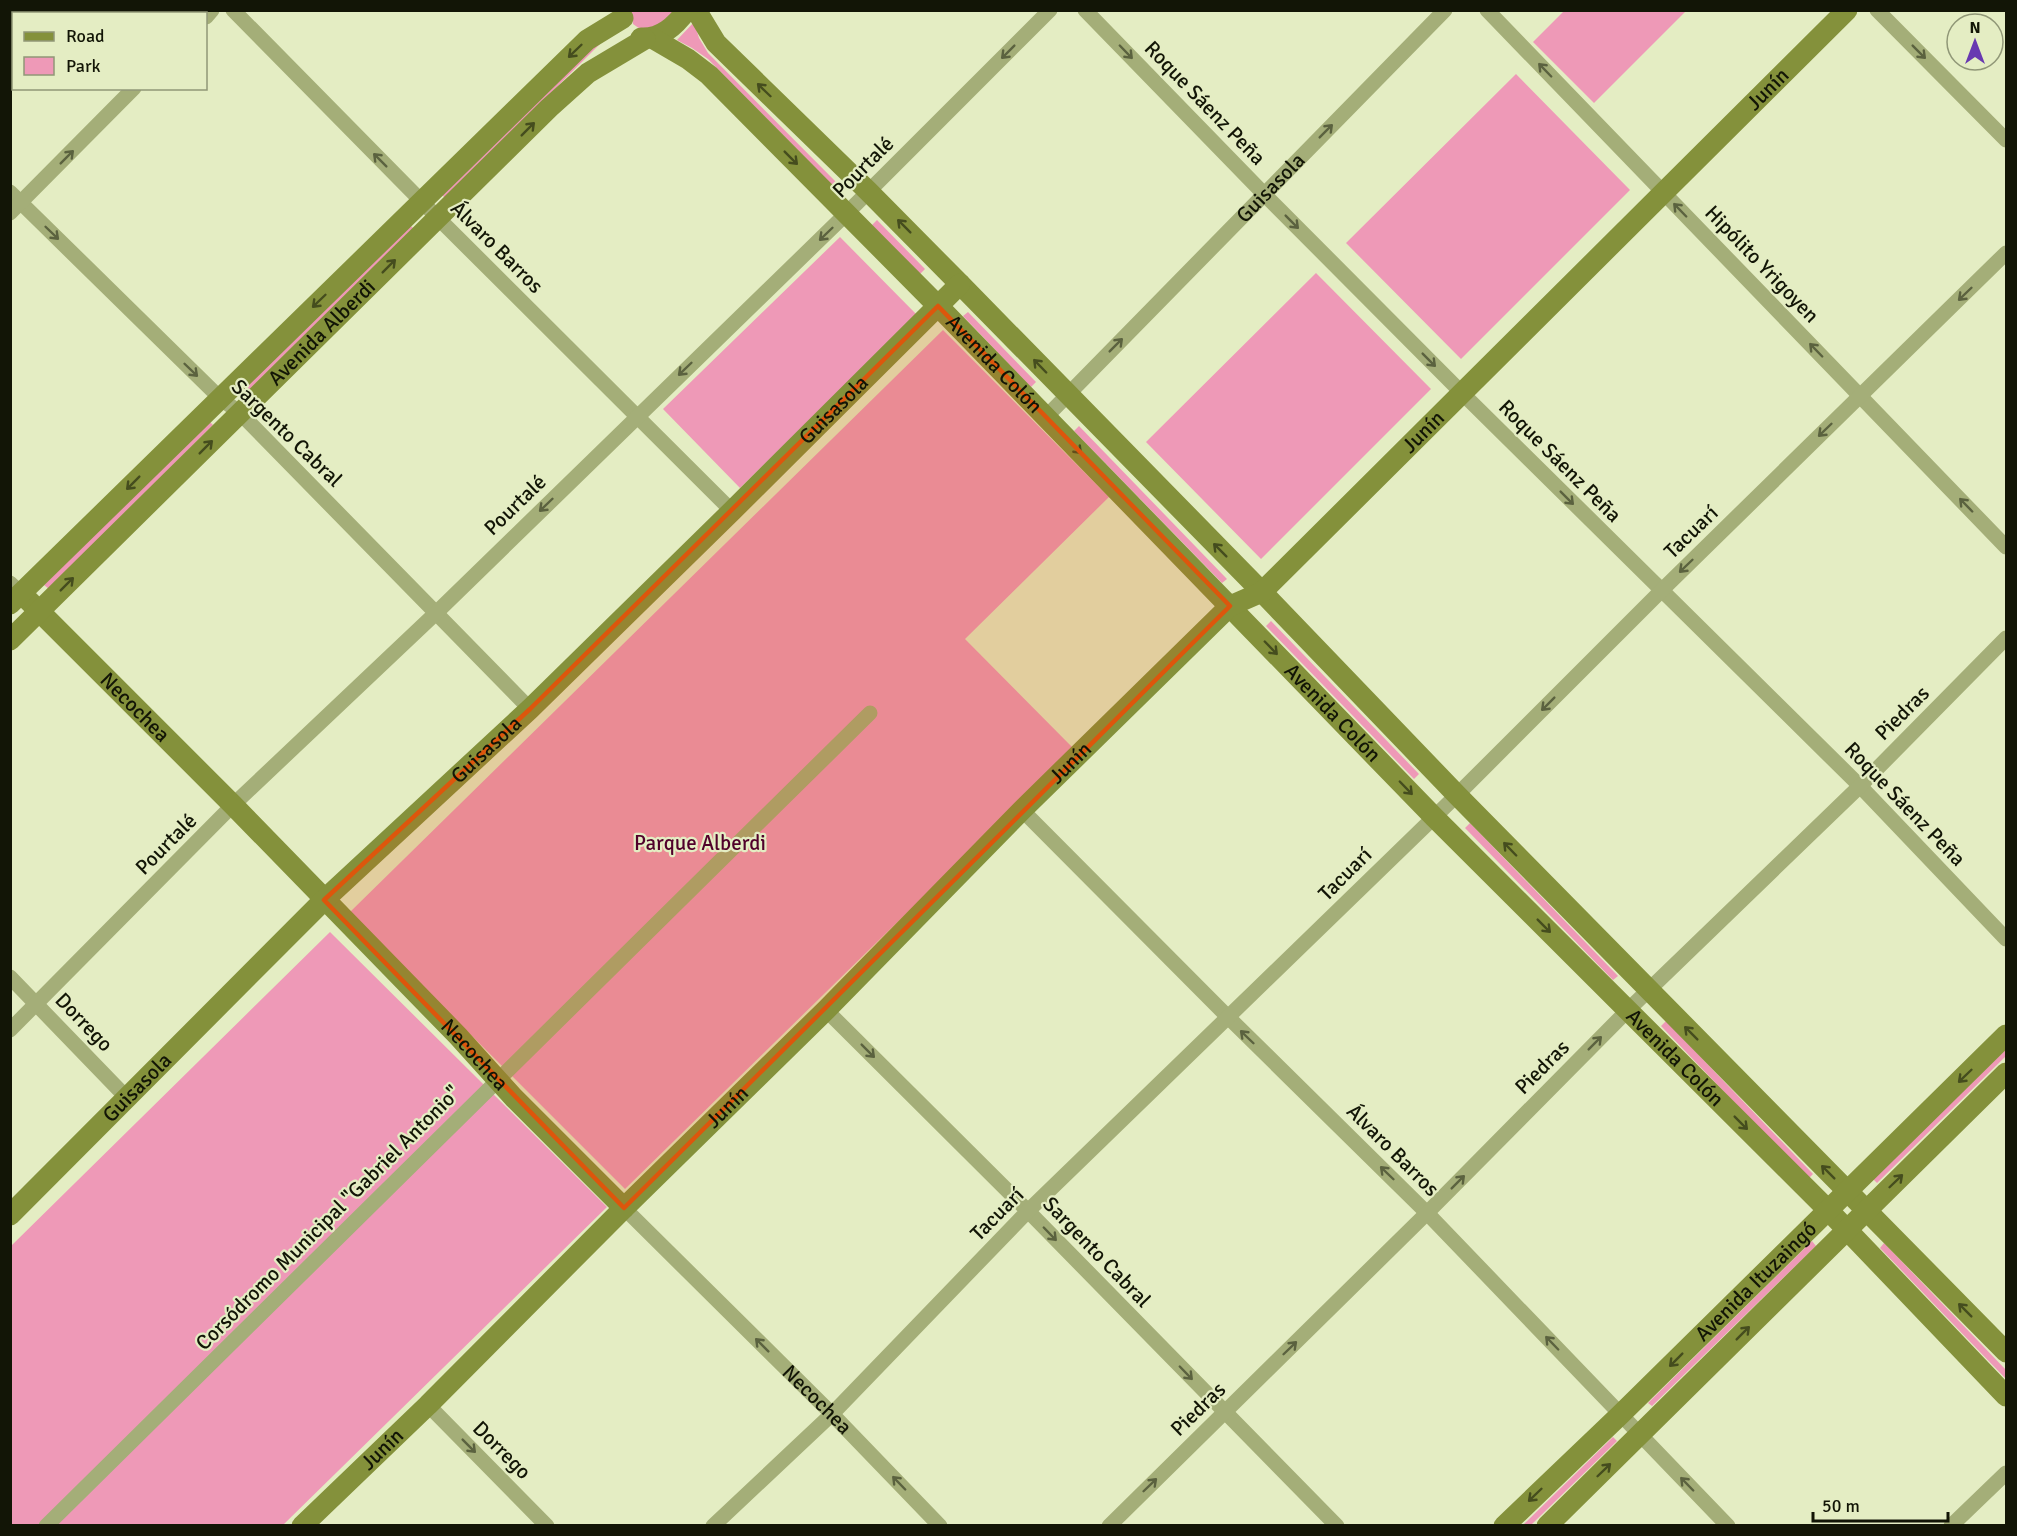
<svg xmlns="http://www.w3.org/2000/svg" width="2017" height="1536" font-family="Signika,sans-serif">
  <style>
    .green { fill: #ee99b7 }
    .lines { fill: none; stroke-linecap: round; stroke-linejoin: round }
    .street { stroke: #a4ae78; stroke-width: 15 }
    .secondary { stroke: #84913b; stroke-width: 21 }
    .oneway { stroke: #454d1e }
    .oneway2 { stroke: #5b623f }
    .marked { fill: #dd560c; fill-opacity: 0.2; stroke: #dd560c; stroke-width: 4.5; stroke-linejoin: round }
    .labels { text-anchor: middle; stroke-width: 4.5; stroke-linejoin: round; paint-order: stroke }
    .street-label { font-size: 21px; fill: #121506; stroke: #e4edc3 }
    .park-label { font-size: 21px; fill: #51002b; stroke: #e4edc3 }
  </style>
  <rect width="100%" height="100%" fill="#e4edc3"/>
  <path class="green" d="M631 11H676L659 28 643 31 633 24Z
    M1564 11V10L1686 11 1594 103 1533 42Z
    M694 22 699 38 708 53 843 189 839 192 708 59 692 48 677 40Z
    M606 30 610 34 445 198 441 194Z
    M1516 74 1630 190 1461 359 1346 243Z
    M877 220 925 269 920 274 872 225Z
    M408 223 413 228 248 391 244 387Z
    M840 237 917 315 740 488 663 409Z
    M1316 273 1431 389 1261 559 1146 442Z
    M968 312 1036 382 1031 387 963 316Z
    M943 330 1109 497 965 639 1074 749 625 1189 349 913Z
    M209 421 213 425 49 589 44 585Z
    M1079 426 1227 579 1222 583 1074 431Z
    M1271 621 1419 774 1414 779 1266 626Z
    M1470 823 1618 976 1613 980 1465 828Z
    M330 932 607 1207 283 1525 11 1526V1246Z
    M1666 1021 1813 1174 1808 1179 1661 1026Z
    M2006 1049V1056L1877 1183 1873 1179Z
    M1812 1241 1816 1246 1652 1406 1648 1403Z
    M1884 1243 2006 1370V1379L1880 1248Z
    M1613 1437 1617 1441 1531 1525H1523Z"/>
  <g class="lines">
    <g class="street">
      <path d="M233 10 438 218 732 511"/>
      <path d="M1085 10 1264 194 1463 394 1860 786 2006 939"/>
      <path d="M1487 10 2006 547"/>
      <path d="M1877 10 2006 140"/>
      <path d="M206 17 212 10"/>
      <path d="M10 192 220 398 240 413 530 709"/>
      <path d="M10 213 134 88"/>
      <path id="s1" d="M1046 417 1445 10"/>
      <path d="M10 583 22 594"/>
      <path d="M1022 810 1229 1018 1427 1213 1728 1526"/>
      <path d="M10 977 126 1097"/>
      <path d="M826 1010 1028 1211 1337 1526"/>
      <path d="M10 1030 233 805 437 612 846 214 1050 10"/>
      <path id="s2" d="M624 1208 832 1414 940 1526"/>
      <path d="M428 1405 547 1526"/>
      <path d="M46 1526 870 713"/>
      <path d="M713 1526 832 1414 1028 1211 1457 795 1661 591 2006 253"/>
      <path d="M1109 1526 1427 1213 1628 1010 1860 786 2006 638"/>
      <path d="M1951 1526 2006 1473"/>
    </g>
    <g class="secondary">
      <path d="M696 10 716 43 868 191 960 284 1262 592 1457 795 2006 1352"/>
      <path d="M641 38C661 39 675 26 687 10"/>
      <path id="s3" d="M652 38 688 59 709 75 938 306 1434 817 1828 1210 2006 1396"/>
      <path id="s4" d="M22 594 233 805 458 1036 514 1098 624 1208"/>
      <path d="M10 604 587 40 623 18"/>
      <path id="s5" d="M10 640 549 108 588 73 645 39"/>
      <path id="s6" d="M10 1215 324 900 530 709 732 511 960 284"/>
      <path id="s7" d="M302 1526 428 1405 624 1208 826 1010 1022 810 1230 606 1262 592 1847 10"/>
      <path id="s8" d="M1504 1526 1621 1414 2006 1035"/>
      <path d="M1547 1526 2006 1073"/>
    </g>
  </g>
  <defs><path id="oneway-shaft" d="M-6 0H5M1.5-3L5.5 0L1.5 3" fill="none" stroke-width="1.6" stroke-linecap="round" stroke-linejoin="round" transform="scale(1.5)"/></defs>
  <g class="oneway">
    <use href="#oneway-shaft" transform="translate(575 51) rotate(136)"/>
    <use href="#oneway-shaft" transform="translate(764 90) rotate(-136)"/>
    <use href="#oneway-shaft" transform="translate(528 129) rotate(-45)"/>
    <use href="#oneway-shaft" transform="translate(791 158) rotate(45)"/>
    <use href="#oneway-shaft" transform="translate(904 226) rotate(-135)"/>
    <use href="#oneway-shaft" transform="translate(389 266) rotate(-45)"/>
    <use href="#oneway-shaft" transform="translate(319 301) rotate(136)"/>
    <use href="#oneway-shaft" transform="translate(1040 366) rotate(-134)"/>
    <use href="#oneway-shaft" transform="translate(206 447) rotate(-45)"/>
    <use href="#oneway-shaft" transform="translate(1075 447) rotate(46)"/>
    <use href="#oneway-shaft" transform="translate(133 483) rotate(135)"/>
    <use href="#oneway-shaft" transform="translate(1220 550) rotate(-135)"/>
    <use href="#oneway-shaft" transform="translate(67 584) rotate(-45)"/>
    <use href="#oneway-shaft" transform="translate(1271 648) rotate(46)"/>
    <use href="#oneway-shaft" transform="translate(1406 788) rotate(46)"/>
    <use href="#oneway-shaft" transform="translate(1510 849) rotate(-134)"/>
    <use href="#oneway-shaft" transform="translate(1544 926) rotate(45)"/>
    <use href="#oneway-shaft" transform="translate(1691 1033) rotate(-135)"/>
    <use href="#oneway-shaft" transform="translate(1965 1076) rotate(136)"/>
    <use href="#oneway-shaft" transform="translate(1741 1123) rotate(45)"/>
    <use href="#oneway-shaft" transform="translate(1828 1172) rotate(-135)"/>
    <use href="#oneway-shaft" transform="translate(1896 1181) rotate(-44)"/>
    <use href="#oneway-shaft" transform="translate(1965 1310) rotate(-135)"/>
    <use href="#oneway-shaft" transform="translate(1743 1333) rotate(-45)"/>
    <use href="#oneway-shaft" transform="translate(1676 1360) rotate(135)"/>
    <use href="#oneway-shaft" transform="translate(1604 1470) rotate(-44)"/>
    <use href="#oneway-shaft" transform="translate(1535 1495) rotate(136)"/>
  </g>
  <g class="oneway2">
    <use href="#oneway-shaft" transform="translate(1008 52) rotate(135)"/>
    <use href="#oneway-shaft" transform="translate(1126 52) rotate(46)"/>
    <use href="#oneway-shaft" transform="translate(1919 52) rotate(45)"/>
    <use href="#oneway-shaft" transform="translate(1545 70) rotate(-134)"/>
    <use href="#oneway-shaft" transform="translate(1326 131) rotate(-45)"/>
    <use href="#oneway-shaft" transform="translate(67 157) rotate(-45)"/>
    <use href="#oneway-shaft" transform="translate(380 160) rotate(-135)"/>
    <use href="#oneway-shaft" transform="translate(1680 210) rotate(-134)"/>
    <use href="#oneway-shaft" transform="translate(1292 222) rotate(45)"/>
    <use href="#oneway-shaft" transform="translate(52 233) rotate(44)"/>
    <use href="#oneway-shaft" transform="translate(826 234) rotate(136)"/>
    <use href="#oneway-shaft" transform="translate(1965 294) rotate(136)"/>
    <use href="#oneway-shaft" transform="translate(1116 345) rotate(-45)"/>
    <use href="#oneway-shaft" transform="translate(1816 350) rotate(-134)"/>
    <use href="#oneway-shaft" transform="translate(1429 360) rotate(45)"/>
    <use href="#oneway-shaft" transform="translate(685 369) rotate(136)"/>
    <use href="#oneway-shaft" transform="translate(191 370) rotate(44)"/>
    <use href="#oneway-shaft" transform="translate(1825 430) rotate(136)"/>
    <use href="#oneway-shaft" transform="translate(1567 498) rotate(45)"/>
    <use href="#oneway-shaft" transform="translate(546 505) rotate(136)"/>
    <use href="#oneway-shaft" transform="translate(1966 505) rotate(-134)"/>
    <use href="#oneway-shaft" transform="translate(1686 566) rotate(136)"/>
    <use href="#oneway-shaft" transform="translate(1548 704) rotate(135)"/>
    <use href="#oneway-shaft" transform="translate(1247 1037) rotate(-136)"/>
    <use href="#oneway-shaft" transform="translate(1595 1043) rotate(-45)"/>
    <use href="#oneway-shaft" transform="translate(868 1051) rotate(45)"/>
    <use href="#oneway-shaft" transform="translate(1387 1173) rotate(-136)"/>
    <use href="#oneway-shaft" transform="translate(1458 1182) rotate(-45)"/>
    <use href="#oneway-shaft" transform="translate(1050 1234) rotate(46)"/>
    <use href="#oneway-shaft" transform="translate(1552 1343) rotate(-134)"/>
    <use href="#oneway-shaft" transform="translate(762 1345) rotate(-135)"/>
    <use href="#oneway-shaft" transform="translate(1290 1348) rotate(-44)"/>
    <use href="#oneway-shaft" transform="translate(1186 1373) rotate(46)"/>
    <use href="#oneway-shaft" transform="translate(469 1446) rotate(45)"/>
    <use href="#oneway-shaft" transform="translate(899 1483) rotate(-134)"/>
    <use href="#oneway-shaft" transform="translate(1687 1484) rotate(-134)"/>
    <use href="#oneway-shaft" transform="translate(1150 1485) rotate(-44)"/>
  </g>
  <path class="marked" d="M938 306 1230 606 624 1208 324 900 530 709Z"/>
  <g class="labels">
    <g class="street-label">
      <text dy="7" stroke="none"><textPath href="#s7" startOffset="2055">Junín</textPath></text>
      <text transform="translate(1205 103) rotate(46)" y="7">Roque Sáenz Peña</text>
      <text transform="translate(863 167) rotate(-45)" y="7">Pourtalé</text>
      <text dy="7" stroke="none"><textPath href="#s1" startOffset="321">Guisasola</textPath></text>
      <text transform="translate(497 247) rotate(45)" y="7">Álvaro Barros</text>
      <text transform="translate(1762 264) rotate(46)" y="7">Hipólito Yrigoyen</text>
      <text dy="7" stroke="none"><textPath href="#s5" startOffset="438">Avenida Alberdi</textPath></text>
      <text dy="7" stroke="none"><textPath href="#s3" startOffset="474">Avenida Colón</textPath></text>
      <text dy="7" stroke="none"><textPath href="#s6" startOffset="1152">Guisasola</textPath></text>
      <text dy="7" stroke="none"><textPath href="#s7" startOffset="1569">Junín</textPath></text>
      <text transform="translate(287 433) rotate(44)" y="7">Sargento Cabral</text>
      <text transform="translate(1560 461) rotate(45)" y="7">Roque Sáenz Peña</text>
      <text transform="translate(515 505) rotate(-44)" y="7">Pourtalé</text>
      <text transform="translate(1691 532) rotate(-44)" y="7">Tacuarí</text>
      <text dy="7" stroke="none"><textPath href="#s4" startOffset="160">Necochea</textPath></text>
      <text dy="7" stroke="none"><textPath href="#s3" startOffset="960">Avenida Colón</textPath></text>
      <text transform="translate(1902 713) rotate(-45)" y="7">Piedras</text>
      <text dy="7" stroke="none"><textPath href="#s6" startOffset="666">Guisasola</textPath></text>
      <text dy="7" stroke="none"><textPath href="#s7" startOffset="1083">Junín</textPath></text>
      <text transform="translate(1905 804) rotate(46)" y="7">Roque Sáenz Peña</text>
      <text transform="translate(166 844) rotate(-45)" y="7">Pourtalé</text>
      <text transform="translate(1345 874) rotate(-45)" y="7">Tacuarí</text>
      <text transform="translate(84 1022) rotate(46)" y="7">Dorrego</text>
      <text dy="7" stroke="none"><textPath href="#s4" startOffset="646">Necochea</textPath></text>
      <text dy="7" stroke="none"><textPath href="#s3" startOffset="1446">Avenida Colón</textPath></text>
      <text transform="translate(1542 1067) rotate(-45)" y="7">Piedras</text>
      <text dy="7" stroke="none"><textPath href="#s6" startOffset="180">Guisasola</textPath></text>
      <text dy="7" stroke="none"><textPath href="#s7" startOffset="597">Junín</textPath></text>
      <text transform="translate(1393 1150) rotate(45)" y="7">Álvaro Barros</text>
      <text transform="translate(997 1214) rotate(-45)" y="7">Tacuarí</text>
      <text transform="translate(328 1218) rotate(-45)" y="7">Corsódromo Municipal "Gabriel Antonio"</text>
      <text transform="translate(1097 1252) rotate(46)" y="7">Sargento Cabral</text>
      <text dy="7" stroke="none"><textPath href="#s8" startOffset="351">Avenida Ituzaingó</textPath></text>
      <text dy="7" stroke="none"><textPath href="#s2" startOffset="272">Necochea</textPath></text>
      <text transform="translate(1198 1409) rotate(-44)" y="7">Piedras</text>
      <text dy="7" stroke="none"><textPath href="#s7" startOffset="111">Junín</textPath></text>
      <text transform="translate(502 1450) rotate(45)" y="7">Dorrego</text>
    </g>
    <g class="park-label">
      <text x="700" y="850">Parque Alberdi</text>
    </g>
  </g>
  <rect width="2017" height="1536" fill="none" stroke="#121506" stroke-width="24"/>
  <rect x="12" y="12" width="195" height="78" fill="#e4edc3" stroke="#909777" stroke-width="1.5"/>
  <rect x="24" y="32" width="30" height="9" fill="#84913b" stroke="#909777" stroke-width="1.5"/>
  <text x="66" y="42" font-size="18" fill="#121506">Road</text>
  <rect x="24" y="57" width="30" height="18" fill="#ee99b7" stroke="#909777" stroke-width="1.5"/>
  <text x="66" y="72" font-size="18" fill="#121506">Park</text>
  <g transform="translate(1975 42)"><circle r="28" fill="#e4edc3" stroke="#909777" stroke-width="1.5"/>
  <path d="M0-4.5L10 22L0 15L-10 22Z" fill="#6839b1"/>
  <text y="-9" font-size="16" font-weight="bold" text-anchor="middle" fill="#121506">N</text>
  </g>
  <path d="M1813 1512v9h135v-9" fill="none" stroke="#121506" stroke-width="3"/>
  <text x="1822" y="1512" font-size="18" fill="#121506" stroke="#e4edc3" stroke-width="4.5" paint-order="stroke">50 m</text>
</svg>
